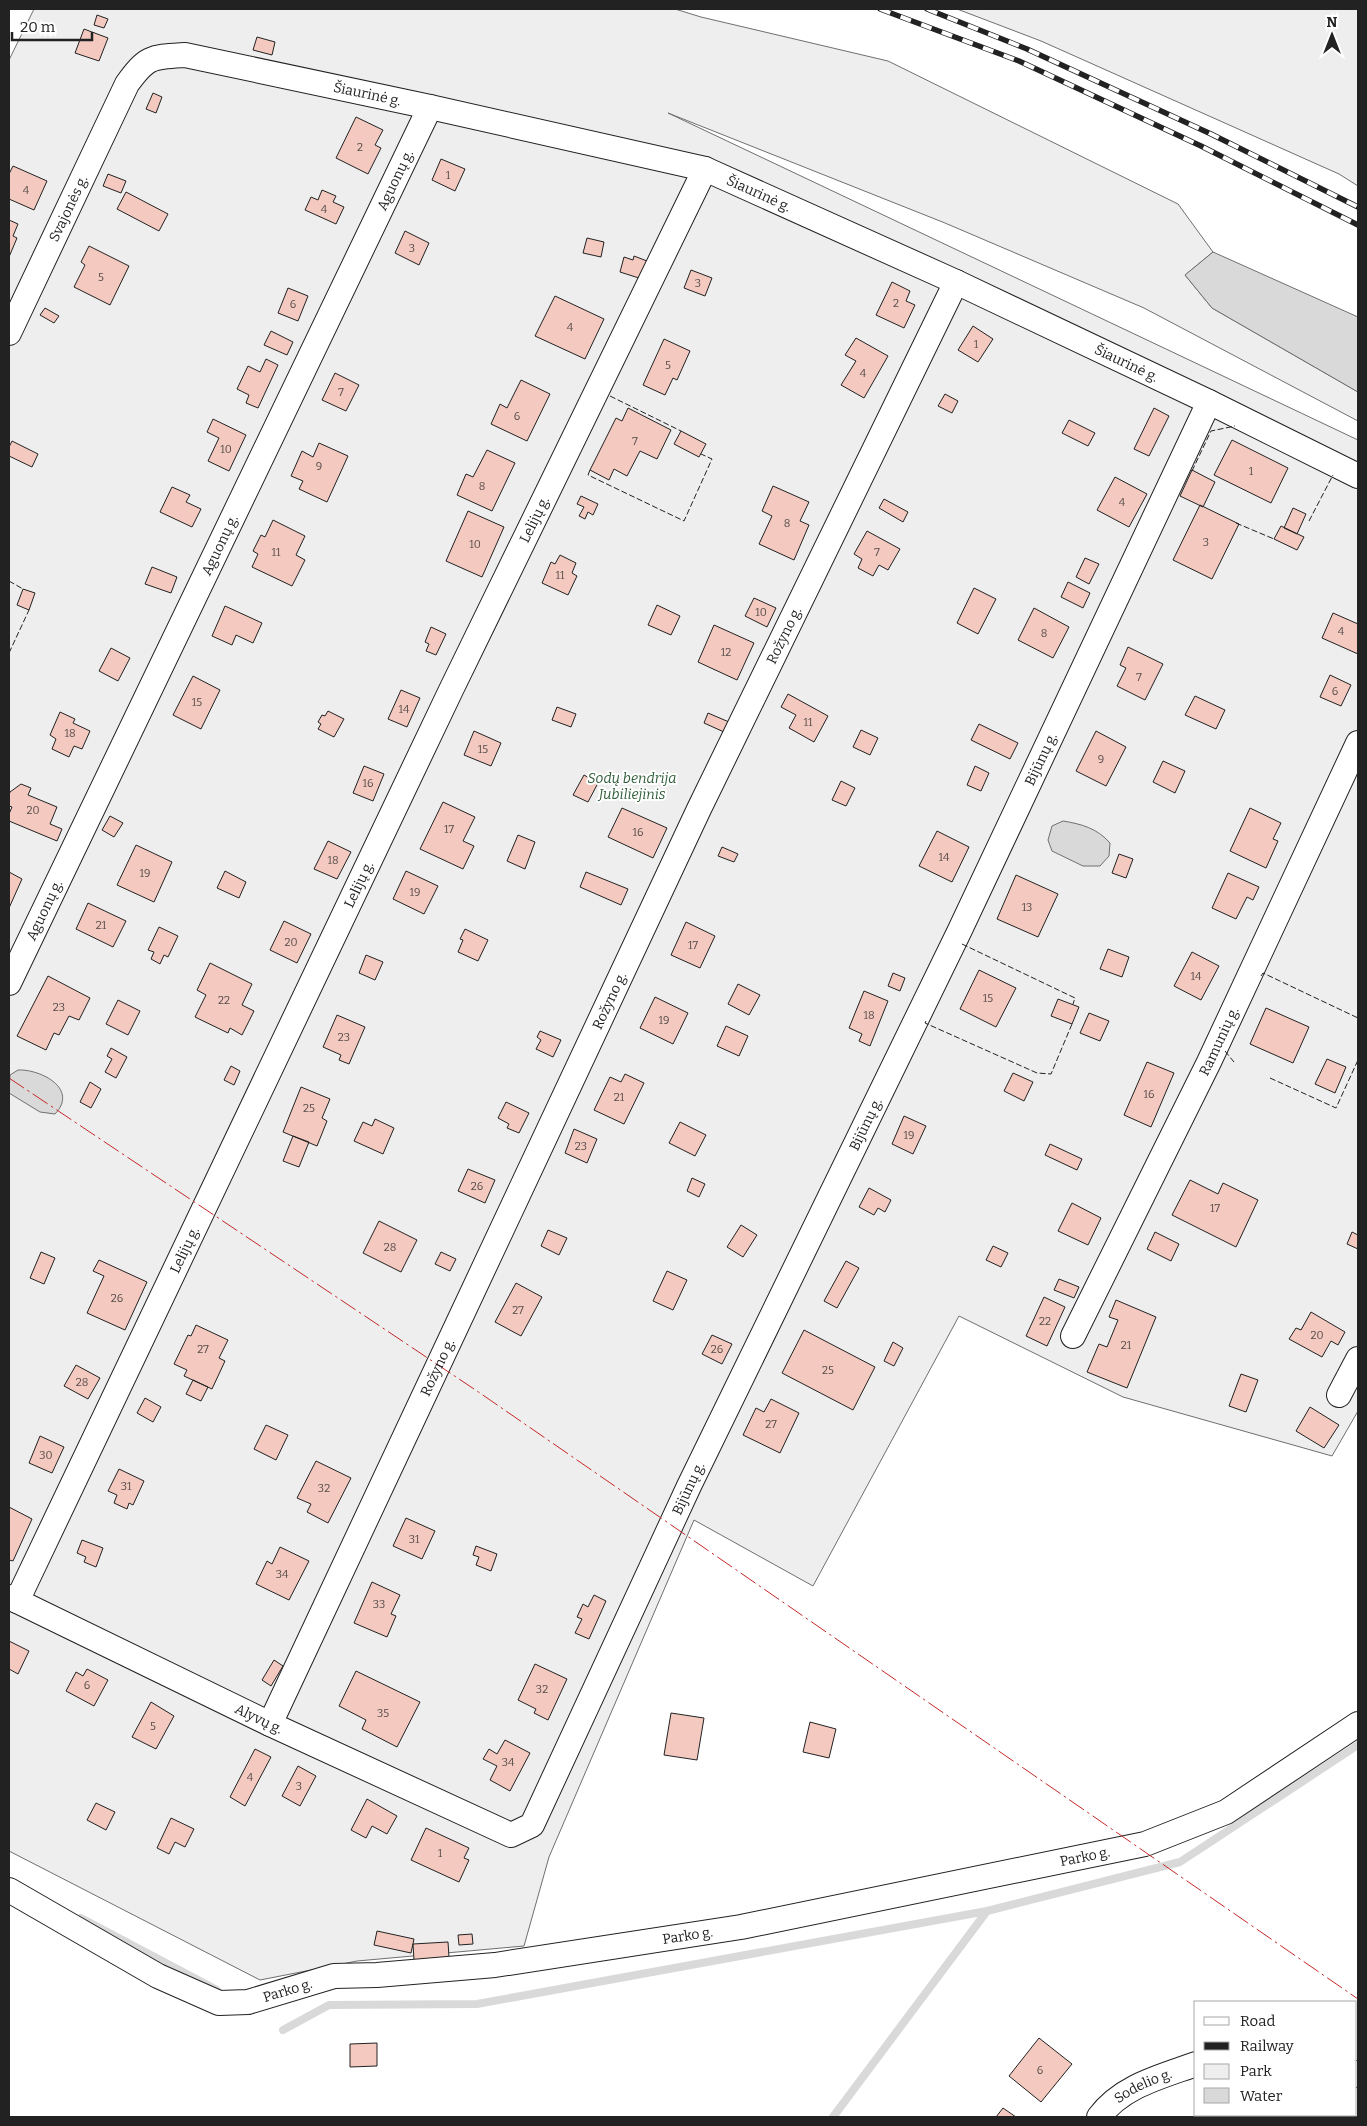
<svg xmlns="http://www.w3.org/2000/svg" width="1367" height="2126" font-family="Bitter,serif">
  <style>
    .green { fill: #eee; stroke: #6f6f6f }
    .water { fill: #d9d9d9; stroke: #6f6f6f }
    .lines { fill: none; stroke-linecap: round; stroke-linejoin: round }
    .stream { stroke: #d9d9d9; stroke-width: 8 }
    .building { fill: #f3c9c0; stroke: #222 }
    .minor-casing { stroke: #222; stroke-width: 26 }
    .minor { stroke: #fff; stroke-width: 24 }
    .rail-casing { stroke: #222; stroke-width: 5.5 }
    .rail { stroke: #fff; stroke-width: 4; stroke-dasharray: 11; stroke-linecap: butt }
    .fence { stroke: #222; stroke-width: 1; stroke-dasharray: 6 2.5; stroke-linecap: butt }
    .power { stroke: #c62828; stroke-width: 1; stroke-dasharray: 18 4 2.5 4; stroke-linecap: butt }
    .labels { text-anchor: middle; stroke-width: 4; stroke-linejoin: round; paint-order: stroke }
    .number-label { font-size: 11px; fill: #564c4a }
    .street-label { font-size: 14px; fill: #222; stroke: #fff }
    .park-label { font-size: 14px; font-style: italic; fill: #2f5e38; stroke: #fff }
  </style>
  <rect width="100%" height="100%" fill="#fff"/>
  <path class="green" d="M34 9H675L701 17 888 61 1178 204 1213 252 1185 275 1212 308 1358 392V421L1144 308 945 223 668 113 1358 440V1411L1332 1456 1123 1397 959 1316 813 1586 694 1520 549 1857 524 1946 357 1961 260 1980 9 1851V60Z
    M957 9H1358V186L1339 174 1041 41Z"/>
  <path class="water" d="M1213 252 1358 317V392L1212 308 1185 275Z
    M1063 821C1081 824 1097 828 1110 843L1109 856 1100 866H1083L1052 851 1048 840 1052 826Z
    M18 1070C41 1069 79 1089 55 1114L40 1112 9 1093 10 1075Z"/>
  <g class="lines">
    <path class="stream" d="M81 1918 217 1990
      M283 2030 329 2005 477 2004 987 1911 1180 1862 1358 1745
      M833 2117 987 1911"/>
  </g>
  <path class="building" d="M97 15 108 19 104 28 94 25Z
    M84 29 108 38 99 61 75 53Z
    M257 37 275 42 272 55 253 50Z
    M153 93 162 97 156 113 146 109Z
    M356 117 383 130 375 145 381 148 368 174 336 158Z
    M441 159 465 169 455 191 432 180Z
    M13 166 47 181 34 210 9 199V174Z
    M108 174 126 181 121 193 103 186Z
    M322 190 336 196 333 202 344 207 336 224 305 210 311 197 318 200Z
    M126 192 168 214 159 231 117 209Z
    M9 220 18 224 13 236 17 238 9 257Z
    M405 231 429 243 419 265 395 253Z
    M587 238 604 242 601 257 583 253Z
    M89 246 129 266 110 305 74 287 85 265 81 262Z
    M634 256 647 261 642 279 620 272 624 257 633 260Z
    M691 270 712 278 705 296 684 288Z
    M892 282 910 291 906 301 915 305 904 328 876 315Z
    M288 288 308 296 298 321 278 313Z
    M555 296 604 319 585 359 535 336Z
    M45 308 59 316 54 323 40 315Z
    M973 326 993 339 978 362 958 350Z
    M271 331 293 342 287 355 264 345Z
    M856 338 888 356 864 398 841 385 856 361 845 355Z
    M664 339 690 351 677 380 673 378 665 395 643 385Z
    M266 359 278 365 258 408 246 403 249 395 237 389 248 366 260 372Z
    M335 373 359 385 346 411 322 400Z
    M521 380 550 394 527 441 491 424 500 404 507 408Z
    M945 394 958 401 952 413 938 406Z
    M628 408 671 430 657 459 640 451 627 476 614 469 609 480 590 470 616 418 622 421Z
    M1154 408 1169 416 1149 456 1134 449Z
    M213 419 246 435 229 471 208 461 219 438 207 432Z
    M1069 420 1095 433 1088 446 1062 433Z
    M681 431 706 444 699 457 674 444Z
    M1232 440 1288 468 1271 503 1214 475Z
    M12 441 38 454 32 467 9 456V447Z
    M319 443 348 456 327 502 299 489 303 481 291 476 302 451 313 457Z
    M487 450 515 463 492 511 457 495 466 474 473 477Z
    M1192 470 1215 482 1203 507 1180 496Z
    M1115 477 1147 494 1129 527 1097 510Z
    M773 486 809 502 800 521 809 525 794 560 759 544 772 516 762 511Z
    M172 487 190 495 186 502 201 509 192 527 160 512Z
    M581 496 598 504 593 515 588 512 585 519 579 516 584 507 577 504Z
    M884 499 908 512 903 522 879 508Z
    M1200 505 1239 524 1212 579 1173 560Z
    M1293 508 1306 514 1297 534 1284 528Z
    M468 511 504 527 482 577 446 561Z
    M273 520 305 536 296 555 305 560 292 586 252 567 258 554 253 551 261 535 265 537Z
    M1281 526 1304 537 1297 550 1274 539Z
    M867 531 900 549 888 570 879 565 873 576 858 568 862 559 854 554Z
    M560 555 576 563 572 573 577 576 568 595 542 583 551 562 555 564Z
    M1085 558 1099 564 1089 584 1076 577Z
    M152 567 177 577 171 593 145 584Z
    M1068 582 1090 593 1083 608 1061 597Z
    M974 588 996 599 978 634 957 623Z
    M23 589 35 593 29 610 17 605Z
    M754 598 776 608 767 627 745 616Z
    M657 605 680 616 671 635 648 625Z
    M225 606 262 623 253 643 236 635 232 645 212 636Z
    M1034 608 1069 627 1053 658 1018 640Z
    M1333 613 1358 624V654L1322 638Z
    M714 625 754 643 737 680 698 662Z
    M431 627 446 634 436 655 426 651 429 644 425 642Z
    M1128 647 1163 664 1145 700 1117 686 1126 668 1120 665Z
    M111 648 130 658 118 681 99 671Z
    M1330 675 1351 685 1341 706 1320 697Z
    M193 676 220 690 201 729 173 715Z
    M401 690 420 698 407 727 388 719Z
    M788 694 828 716 814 742 789 728 796 715 781 707Z
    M1195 696 1225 710 1216 729 1185 715Z
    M557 707 576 714 571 727 552 720Z
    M328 711 344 719 334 737 318 729 321 724 318 722 322 715 325 716Z
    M60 712 75 719 73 723 90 731 82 749 74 746 69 757 52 749 56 739 50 735Z
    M708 713 729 722 724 732 704 723Z
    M979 724 1018 743 1010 759 971 740Z
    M861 730 878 738 870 755 853 747Z
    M474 731 501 743 491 766 464 755Z
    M1096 731 1126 747 1106 786 1076 771Z
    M1163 761 1185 771 1175 793 1153 782Z
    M364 766 384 774 373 801 353 793Z
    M975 766 989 773 981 791 967 785Z
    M584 775 598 783 588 802 573 795Z
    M841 781 855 788 846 806 832 800Z
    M21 784 31 788 28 795 57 807 50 824 62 829 57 841 9 821V814L12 807 9 806V795L10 792Z
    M443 802 475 817 463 841 474 846 463 869 420 849Z
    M622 808 667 828 653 858 608 837Z
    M1250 808 1281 823 1273 839 1278 841 1266 868 1230 851Z
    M110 816 123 823 114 837 102 830Z
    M937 831 969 847 952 882 919 866Z
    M518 835 535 842 525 869 507 861Z
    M328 841 351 852 337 879 314 869Z
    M136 845 172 862 154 902 117 885Z
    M722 847 738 854 734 862 718 856Z
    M1119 854 1133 859 1126 878 1112 873Z
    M225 871 246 882 239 898 217 888Z
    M406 871 438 886 424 914 393 899Z
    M9 872 22 879 9 908Z
    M586 872 628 889 621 905 580 887Z
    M1228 873 1259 887 1253 900 1247 897 1236 919 1212 908Z
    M1016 875 1058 894 1038 937 997 919Z
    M88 903 126 921 113 947 76 929Z
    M284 921 311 934 297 963 270 950Z
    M686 922 715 936 700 968 671 955Z
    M159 927 178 936 168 957 164 955 160 964 151 959 154 952 148 950Z
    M465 929 488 940 478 961 458 952 463 940 460 939Z
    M1108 949 1129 957 1122 977 1100 969Z
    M1192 952 1219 966 1201 1000 1174 986Z
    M366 955 383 962 375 980 359 973Z
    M210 963 252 984 242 1005 254 1011 242 1035 230 1028 228 1033 195 1017 206 995 197 990Z
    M979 970 1016 988 996 1027 960 1009Z
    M893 973 905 978 900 991 888 986Z
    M48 976 90 998 79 1020 69 1016 59 1035 54 1033 46 1050 17 1036Z
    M738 984 760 995 749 1015 728 1004Z
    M864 991 888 1001 870 1046 859 1041 862 1034 849 1028Z
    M655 997 688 1013 673 1044 640 1028Z
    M1058 999 1079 1007 1072 1024 1051 1016Z
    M118 1000 140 1011 128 1035 106 1024Z
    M1266 1008 1309 1027 1293 1063 1250 1044Z
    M1089 1013 1109 1021 1100 1041 1080 1033Z
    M337 1015 365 1027 349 1064 339 1060 341 1055 323 1047Z
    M726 1026 748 1036 739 1056 717 1046Z
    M540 1031 561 1040 553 1057 536 1049 541 1040 537 1037Z
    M111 1048 127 1057 116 1078 105 1072 112 1059 107 1056Z
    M1327 1059 1346 1067 1335 1093 1315 1084Z
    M1147 1062 1174 1073 1151 1127 1124 1115Z
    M231 1066 240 1071 234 1085 224 1080Z
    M1013 1073 1033 1082 1024 1101 1004 1091Z
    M625 1074 644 1083 624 1124 594 1110 610 1077 621 1082Z
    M90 1082 101 1089 91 1108 80 1102Z
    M301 1087 330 1099 322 1118 327 1121 317 1146 283 1132Z
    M506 1102 529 1113 519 1133 507 1128 509 1124 498 1118Z
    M904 1116 926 1126 913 1154 892 1144Z
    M375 1119 394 1128 383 1154 354 1141 363 1122 372 1126Z
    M680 1122 706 1135 695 1156 669 1143Z
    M574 1129 597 1139 587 1163 565 1153Z
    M293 1136 309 1142 299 1167 283 1161Z
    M1050 1144 1082 1159 1077 1170 1045 1155Z
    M468 1169 495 1180 485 1203 458 1191Z
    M692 1178 705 1184 699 1197 687 1191Z
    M1190 1180 1218 1194 1223 1183 1258 1200 1236 1247 1172 1215Z
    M869 1188 891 1200 885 1212 878 1208 874 1215 859 1207Z
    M1072 1203 1101 1218 1088 1245 1058 1231Z
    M379 1221 417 1240 401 1272 363 1253Z
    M741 1225 757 1235 743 1257 727 1247Z
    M548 1230 567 1238 559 1255 541 1246Z
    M1155 1232 1179 1244 1171 1261 1147 1249Z
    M1352 1232 1358 1235V1249L1347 1244Z
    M993 1246 1008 1253 1001 1267 986 1260Z
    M41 1252 55 1258 44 1284 30 1278Z
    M441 1252 456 1259 450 1271 435 1264Z
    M99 1260 147 1282 125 1330 87 1313 104 1276 93 1271Z
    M846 1261 859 1268 837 1308 824 1301Z
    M667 1271 687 1280 673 1310 653 1301Z
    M1059 1279 1079 1287 1074 1298 1054 1290Z
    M516 1283 542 1297 521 1336 495 1322Z
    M1044 1297 1065 1307 1047 1346 1026 1336Z
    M1116 1300 1156 1317 1127 1388 1087 1372 1099 1344 1107 1347 1118 1320 1109 1317Z
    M1311 1312 1345 1332 1338 1345 1331 1341 1322 1357 1289 1339 1296 1328 1301 1330Z
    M196 1325 228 1340 219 1358 225 1361 212 1389 184 1376 187 1370 174 1364 188 1335 191 1336Z
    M804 1330 875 1367 853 1410 782 1373Z
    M712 1335 732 1344 722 1364 702 1354Z
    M893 1342 903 1348 894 1366 884 1361Z
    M76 1365 100 1378 88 1399 64 1386Z
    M1241 1374 1258 1380 1246 1412 1229 1406Z
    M193 1380 208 1387 201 1401 186 1394Z
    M145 1398 161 1407 153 1422 137 1413Z
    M771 1399 799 1413 780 1453 743 1435 756 1408 764 1412Z
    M1310 1407 1339 1425 1324 1448 1296 1431Z
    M266 1425 288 1435 276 1460 254 1449Z
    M40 1436 64 1447 52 1473 29 1463Z
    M316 1461 351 1478 328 1523 307 1512 311 1504 297 1498Z
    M119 1469 144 1481 133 1505 129 1503 127 1509 114 1503 117 1495 108 1491Z
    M9 1507 32 1519 13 1561 9 1560Z
    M406 1518 435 1531 422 1559 393 1546Z
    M82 1540 103 1548 96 1567 84 1562 86 1557 77 1553Z
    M476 1546 497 1554 491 1571 476 1565 479 1557 473 1555Z
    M280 1547 309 1561 289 1600 256 1584 267 1561 272 1564Z
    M372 1582 400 1595 391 1614 396 1616 387 1637 354 1623Z
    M594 1595 606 1601 589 1639 575 1633 582 1619 577 1617 583 1604 588 1607Z
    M9 1641 29 1651 18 1674 9 1669Z
    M274 1660 283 1666 271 1686 262 1680Z
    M535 1664 567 1679 548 1720 534 1713 536 1709 518 1700Z
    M87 1669 108 1680 94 1706 66 1691 76 1672 83 1676Z
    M356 1671 420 1702 397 1747 362 1729 366 1720 339 1706Z
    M151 1702 174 1716 156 1749 132 1737Z
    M671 1713 704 1718 697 1760 664 1755Z
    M810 1722 836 1729 829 1758 803 1752Z
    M505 1740 530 1753 510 1791 490 1780 497 1766 483 1759 489 1749 497 1754Z
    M255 1749 271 1757 245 1806 230 1797Z
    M298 1766 316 1776 300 1806 282 1796Z
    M367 1799 397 1816 387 1834 372 1826 366 1838 351 1830Z
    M96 1803 115 1812 106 1830 87 1820Z
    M171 1818 194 1829 185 1847 175 1842 169 1854 157 1848Z
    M426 1828 469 1848 464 1858 469 1860 459 1882 411 1860Z
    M377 1931 414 1939 411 1953 374 1945Z
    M472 1934 473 1944 459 1945 458 1935Z
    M448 1942 449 1957 414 1960 413 1944Z
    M1039 2038 1072 2064 1041 2102 1009 2076Z
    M377 2043V2066L350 2067V2044Z
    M1003 2108 1016 2117H996Z"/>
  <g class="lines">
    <g class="minor-casing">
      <g id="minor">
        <path id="s1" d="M9 333 127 84C147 56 152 57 185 55L430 107 705 169 956 282 1209 402 1358 476"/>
        <path id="s2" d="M9 983 430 107"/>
        <path id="s3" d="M1073 1336 1209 1062 1358 743"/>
        <path d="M1339 1395 1358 1359"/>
        <path id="s4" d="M9 1597 270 1724 511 1835 532 1825 689 1486 959 932 1209 402"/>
        <path id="s5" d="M17 1601 451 690 705 169"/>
        <path id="s6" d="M270 1724 699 809 956 282"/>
        <path id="s7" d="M9 1890 158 1976 219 2003 248 2002 334 1976 377 1975 495 1965 741 1927 1145 1844 1226 1812 1358 1724"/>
        <path d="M1356 2073 1358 2075"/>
        <path id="s8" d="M1099 2117C1122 2086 1160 2077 1196 2064"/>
      </g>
    </g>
    <use href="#minor" class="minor"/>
    <g class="rail-casing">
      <path id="rail" d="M880 9 1019 61 1201 146 1358 225
        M927 9 1027 49 1211 134 1358 207"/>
    </g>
    <use href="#rail" class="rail"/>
    <path class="fence" d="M610 396 681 431
      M590 470 588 475 684 521 712 459 701 454
      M1192 471 1211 431 1235 426
      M1309 521 1333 475
      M1236 523 1274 539
      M9 581 23 589
      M9 653 29 610
      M962 944 1075 998 1073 1004
      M1261 976 1263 973 1358 1018
      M926 1021 925 1023 1037 1073 1051 1074 1072 1024
      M1225 1051 1234 1062
      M1270 1078 1336 1108 1358 1060"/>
    <path class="power" d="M9 1078 477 1391 1358 1999"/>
  </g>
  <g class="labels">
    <g class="number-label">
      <text x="360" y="151">2</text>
      <text x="448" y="179">1</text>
      <text x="26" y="194">4</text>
      <text x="324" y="213">4</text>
      <text x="412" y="252">3</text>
      <text x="101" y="281">5</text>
      <text x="698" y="287">3</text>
      <text x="896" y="307">2</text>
      <text x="293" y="308">6</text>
      <text x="570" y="331">4</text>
      <text x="976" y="348">1</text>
      <text x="668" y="369">5</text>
      <text x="863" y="377">4</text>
      <text x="341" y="396">7</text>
      <text x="517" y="420">6</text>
      <text x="635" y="445">7</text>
      <text x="226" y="453">10</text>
      <text x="319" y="470">9</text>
      <text x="1251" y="475">1</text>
      <text x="482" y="490">8</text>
      <text x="1122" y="506">4</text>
      <text x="787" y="527">8</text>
      <text x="1206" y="546">3</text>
      <text x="475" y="548">10</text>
      <text x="276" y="556">11</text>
      <text x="877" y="556">7</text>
      <text x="560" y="579">11</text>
      <text x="761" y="616">10</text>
      <text x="1341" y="635">4</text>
      <text x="1044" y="637">8</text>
      <text x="726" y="656">12</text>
      <text x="1139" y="681">7</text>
      <text x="1335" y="695">6</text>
      <text x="197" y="706">15</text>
      <text x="404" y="713">14</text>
      <text x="808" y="726">11</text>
      <text x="70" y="737">18</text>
      <text x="483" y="753">15</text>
      <text x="1101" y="763">9</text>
      <text x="368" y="787">16</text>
      <text x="33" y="814">20</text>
      <text x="449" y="833">17</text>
      <text x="638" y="836">16</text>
      <text x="944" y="861">14</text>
      <text x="333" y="864">18</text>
      <text x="145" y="877">19</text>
      <text x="415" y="896">19</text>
      <text x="1027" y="911">13</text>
      <text x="101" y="929">21</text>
      <text x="291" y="946">20</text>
      <text x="693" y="949">17</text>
      <text x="1196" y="980">14</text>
      <text x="988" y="1002">15</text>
      <text x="224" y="1004">22</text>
      <text x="59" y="1011">23</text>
      <text x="869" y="1019">18</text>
      <text x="664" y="1024">19</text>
      <text x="344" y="1041">23</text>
      <text x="1149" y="1098">16</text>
      <text x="619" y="1101">21</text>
      <text x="309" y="1112">25</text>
      <text x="909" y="1139">19</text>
      <text x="581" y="1150">23</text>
      <text x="477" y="1190">26</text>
      <text x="1215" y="1212">17</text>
      <text x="390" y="1251">28</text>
      <text x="117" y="1302">26</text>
      <text x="518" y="1314">27</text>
      <text x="1045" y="1325">22</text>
      <text x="1317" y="1339">20</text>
      <text x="1126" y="1349">21</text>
      <text x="203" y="1353">27</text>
      <text x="717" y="1353">26</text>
      <text x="828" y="1374">25</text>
      <text x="82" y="1386">28</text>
      <text x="771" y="1428">27</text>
      <text x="46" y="1459">30</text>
      <text x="126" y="1490">31</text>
      <text x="324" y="1492">32</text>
      <text x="414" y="1543">31</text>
      <text x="282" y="1578">34</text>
      <text x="379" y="1608">33</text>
      <text x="87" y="1689">6</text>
      <text x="542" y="1693">32</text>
      <text x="383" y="1717">35</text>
      <text x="153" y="1730">5</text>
      <text x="508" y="1766">34</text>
      <text x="250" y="1781">4</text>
      <text x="299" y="1790">3</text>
      <text x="440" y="1857">1</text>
      <text x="1040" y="2074">6</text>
    </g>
    <g class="street-label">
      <text dy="5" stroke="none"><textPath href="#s1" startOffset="531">Šiaurinė g.</textPath></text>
      <text dy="5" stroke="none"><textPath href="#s2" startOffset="891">Aguonų g.</textPath></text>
      <text dy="5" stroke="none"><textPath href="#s1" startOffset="936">Šiaurinė g.</textPath></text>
      <text dy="5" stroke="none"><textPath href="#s1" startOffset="138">Svajonės g.</textPath></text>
      <text dy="5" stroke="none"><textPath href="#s1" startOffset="1341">Šiaurinė g.</textPath></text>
      <text dy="5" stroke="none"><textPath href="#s5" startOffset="1199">Lelijų g.</textPath></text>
      <text dy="5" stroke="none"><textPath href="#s2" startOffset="486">Aguonų g.</textPath></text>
      <text dy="5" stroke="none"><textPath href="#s6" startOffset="1204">Rožyno g.</textPath></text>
      <text dy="5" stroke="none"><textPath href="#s4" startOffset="1760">Bijūnų g.</textPath></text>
      <text dy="5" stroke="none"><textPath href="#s5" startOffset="794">Lelijų g.</textPath></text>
      <text dy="5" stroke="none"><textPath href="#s2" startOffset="81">Aguonų g.</textPath></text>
      <text dy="5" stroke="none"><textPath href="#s6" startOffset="799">Rožyno g.</textPath></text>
      <text dy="5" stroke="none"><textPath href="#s3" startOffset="329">Ramunių g.</textPath></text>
      <text dy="5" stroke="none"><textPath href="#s4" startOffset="1355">Bijūnų g.</textPath></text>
      <text dy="5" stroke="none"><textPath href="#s5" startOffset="389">Lelijų g.</textPath></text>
      <text dy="5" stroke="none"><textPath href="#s6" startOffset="394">Rožyno g.</textPath></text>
      <text dy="5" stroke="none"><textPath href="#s4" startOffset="950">Bijūnų g.</textPath></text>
      <text dy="5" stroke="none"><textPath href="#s4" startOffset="278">Alyvų g.</textPath></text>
      <text dy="5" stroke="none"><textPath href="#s7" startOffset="1119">Parko g.</textPath></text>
      <text dy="5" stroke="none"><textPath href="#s7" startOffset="714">Parko g.</textPath></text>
      <text dy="5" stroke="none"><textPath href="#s7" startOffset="309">Parko g.</textPath></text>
      <text dy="5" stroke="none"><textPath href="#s8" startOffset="55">Sodelio g.</textPath></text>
    </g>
    <g class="park-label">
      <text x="632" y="783">Sodų bendrija<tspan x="632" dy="16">Jubiliejinis</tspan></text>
    </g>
  </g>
  <rect width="1367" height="2126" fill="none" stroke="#222222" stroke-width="20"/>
  <rect x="1194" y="2001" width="162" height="115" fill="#ffffff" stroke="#a7a7a7"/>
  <rect x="1204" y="2017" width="25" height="8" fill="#ffffff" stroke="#a7a7a7"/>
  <text x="1240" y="2026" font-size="15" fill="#222222">Road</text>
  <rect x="1204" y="2042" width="25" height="8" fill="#222222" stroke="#a7a7a7"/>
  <text x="1240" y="2051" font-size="15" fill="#222222">Railway</text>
  <rect x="1204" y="2064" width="25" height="15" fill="#eeeeee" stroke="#a7a7a7"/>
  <text x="1240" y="2076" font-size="15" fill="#222222">Park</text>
  <rect x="1204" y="2088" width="25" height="15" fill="#d9d9d9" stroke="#a7a7a7"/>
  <text x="1240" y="2101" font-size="15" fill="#222222">Water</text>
  <g transform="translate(1332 35)" stroke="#ffffff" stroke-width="4" paint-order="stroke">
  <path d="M0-4L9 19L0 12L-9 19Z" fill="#222222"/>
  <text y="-8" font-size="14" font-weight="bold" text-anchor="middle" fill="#222222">N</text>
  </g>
  <path d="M12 32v8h80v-8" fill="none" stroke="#222222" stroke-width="2.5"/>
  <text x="20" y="32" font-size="15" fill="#222222" stroke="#ffffff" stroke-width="4" paint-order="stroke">20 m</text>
</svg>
